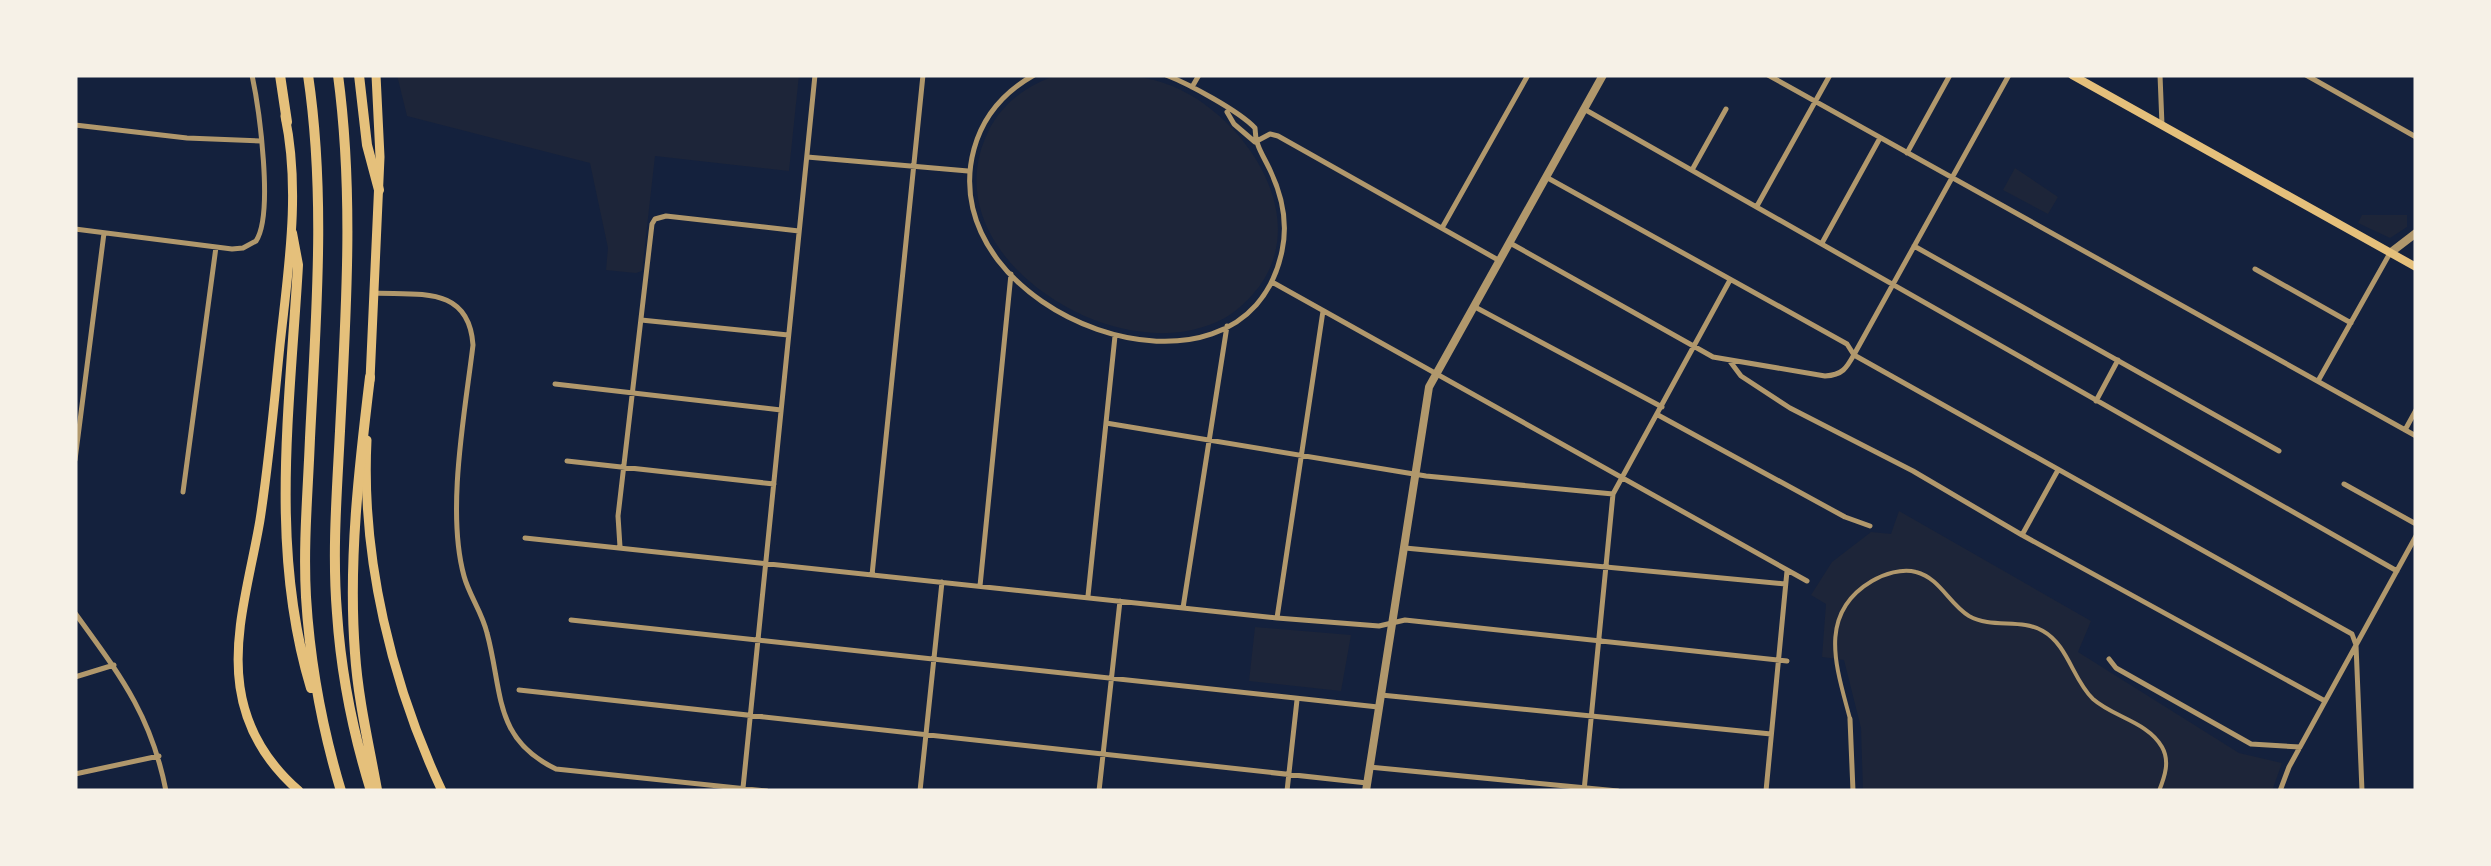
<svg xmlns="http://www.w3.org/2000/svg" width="2491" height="866" font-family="'Times New Roman',serif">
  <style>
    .green { fill: #1d2539 }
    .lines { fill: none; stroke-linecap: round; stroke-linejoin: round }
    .pedestrian { stroke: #b1986c; stroke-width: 4 }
    .minor { stroke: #b1986c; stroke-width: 5 }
    .tertiary { stroke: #b1986c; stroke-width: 8 }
    .secondary { stroke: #e5c07b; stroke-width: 8 }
    .primary { stroke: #e5c07b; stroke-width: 9 }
    .motorway { stroke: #e5c07b; stroke-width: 10 }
  </style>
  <rect width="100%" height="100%" fill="#14213d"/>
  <path class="green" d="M397 75H799L789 171 655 156 642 271 636 273 606 270 608 248 590 163 407 116Z
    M1059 75C1097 75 1136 71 1172 86 1246 116 1317 222 1253 294 1239 310 1224 321 1203 327 1098 361 929 248 989 130 1003 102 1030 83 1059 75Z
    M2015 168 2058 197 2048 214 2003 190Z
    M2362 215H2407V227L2390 238 2358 223Z
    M1899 511 2091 621 2078 652 2239 753 2282 763 2272 791H1863L1861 728 1844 660 1822 657 1826 604 1811 595 1832 562 1871 532 1891 534Z
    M1255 627 1351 635 1341 691 1249 681Z"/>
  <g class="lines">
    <path class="pedestrian" d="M1850 719C1837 669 1816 614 1872 581 1884 574 1902 568 1916 572 1940 578 1949 604 1969 616 1992 629 2021 618 2043 631 2068 645 2073 680 2093 699 2113 717 2148 722 2162 747 2170 761 2165 776 2159 791"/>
    <path class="minor" d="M1034 75C1004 92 983 116 974 149 929 315 1245 430 1282 251 1288 223 1282 195 1270 170 1263 155 1255 145 1255 128 1239 111 1189 84 1166 75
      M1768 75 2416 436
      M2160 75 2162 125
      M2306 75 2416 137
      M1192 87 1199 75
      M1584 109 2397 571
      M1227 112 1234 124 1255 142
      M75 125 187 138 261 141
      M1255 142 1270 134 1278 136 1500 261
      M1907 153 1950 75
      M807 157 968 171
      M1692 170 1726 109
      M1546 177 1847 344 1854 355 2352 634 2356 645 2362 791
      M1757 206 1830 75
      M1442 228 1528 75
      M75 229 232 249 243 248 256 241C274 214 259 108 252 75
      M1510 243 1713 357 1825 376C1844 375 1847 367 1856 351L2009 75
      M1822 243 1880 138
      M1914 246 2279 451
      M2255 269 2351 323
      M1272 282 1807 581
      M375 293C420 295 469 286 473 345 465 412 446 511 464 576 469 595 482 612 487 633 503 692 493 739 556 769L767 791
      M1475 307 1662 407
      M641 320 788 335
      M1729 360 1741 376 1790 408 1913 471 2022 535 2325 701
      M2318 381 2390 253
      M555 384 781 410
      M2096 401 2118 360
      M1658 415 1845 517 1870 526
      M1106 423 1426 476 1613 494
      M2405 430 2416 410
      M75 460 104 233
      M567 461 774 484
      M2344 484 2416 524
      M183 492 216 247
      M2022 535 2058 470
      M525 538 1277 618 1379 626 1405 620 1787 661
      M620 547 618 516 652 224 655 219 666 216 799 231
      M1405 548 1785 584
      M872 575 923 75
      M980 586 1011 274
      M1088 596 1115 336
      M1183 608 1227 326
      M75 613C119 674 151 714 166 791
      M1277 618 1323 311
      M571 620 1378 707
      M2109 659 2116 668 2251 744 2300 747
      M75 677 114 665
      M519 690 1367 783
      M1381 695 1771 734
      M1850 719 1853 791
      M1369 767 1618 791
      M75 774 159 756
      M743 788 815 75
      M920 791 942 582
      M1099 791 1120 601
      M1287 791 1297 700
      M1584 791 1613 494 1730 280
      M1766 791 1787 571
      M2280 791 2289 767 2416 536"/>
    <path class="tertiary" d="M2390 253 2416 233
      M1366 791 1429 387 1603 75"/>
    <path class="secondary" d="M2072 75 2416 267"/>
    <path class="primary" d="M285 116C301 191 288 270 280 345 274 404 269 462 260 520 251 574 232 633 240 687 246 729 268 764 299 791
      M370 380 380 157 376 75
      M367 440C361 559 392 684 442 791"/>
    <path class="motorway" d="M280 75 287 122
      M308 75C326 196 316 317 310 438 308 491 303 544 306 597 310 663 322 728 341 791
      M338 75C354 194 346 312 340 431 337 491 332 552 337 613 341 673 353 733 371 791
      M359 75 367 145 379 190
      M292 233 298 265C290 406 269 550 311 688
      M370 377C359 468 348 562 355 653 358 699 369 745 377 790"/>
  </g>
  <rect width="2491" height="866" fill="none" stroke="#f6f1e7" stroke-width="155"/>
</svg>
